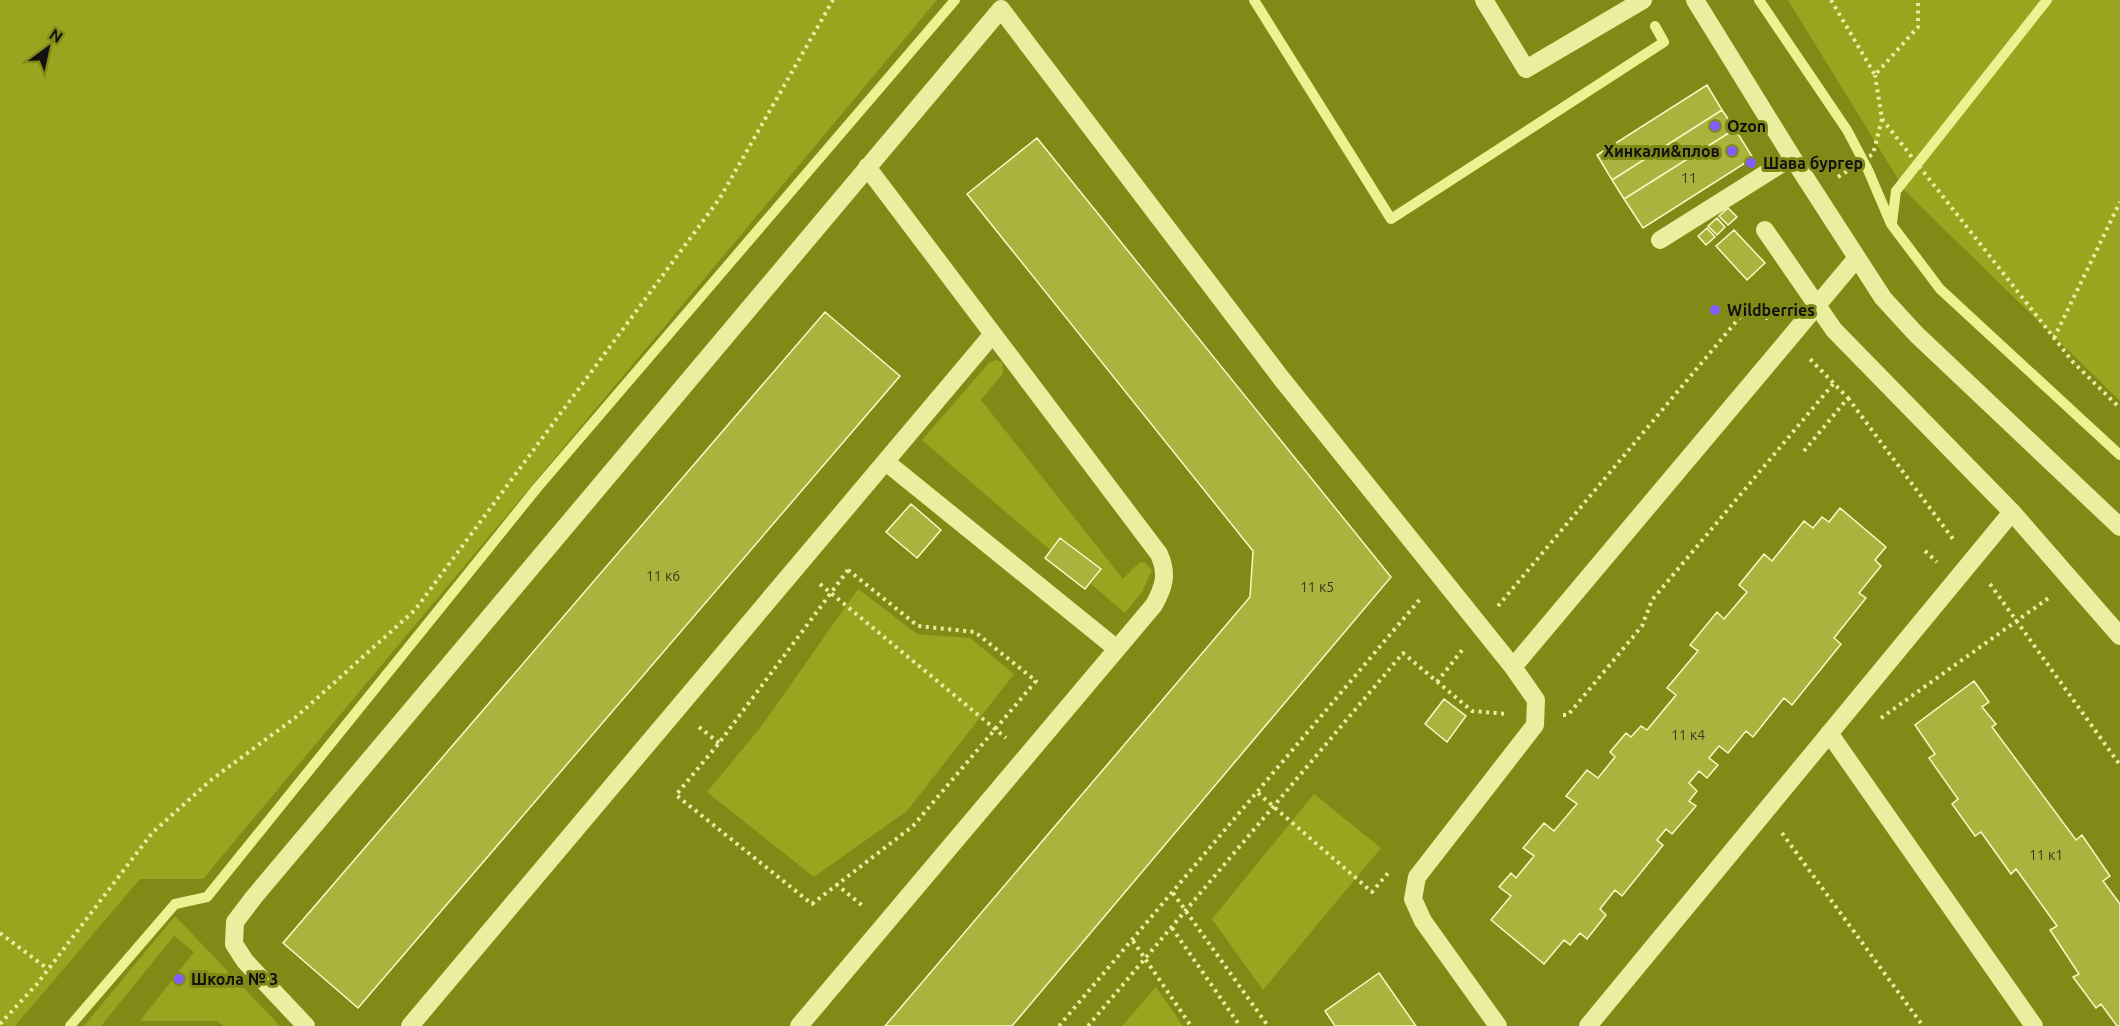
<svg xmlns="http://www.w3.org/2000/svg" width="2120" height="1026" font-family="Ubuntu,sans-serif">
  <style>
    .green { fill: #9ba41f }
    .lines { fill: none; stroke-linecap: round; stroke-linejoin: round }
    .stream { stroke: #ecf191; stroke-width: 10 }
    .building { fill: #abb33f; stroke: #f7fbc5; stroke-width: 1.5 }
    .path { stroke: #e9ef9f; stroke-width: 4; stroke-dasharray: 3 4.5; stroke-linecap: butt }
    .lane { stroke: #e9ef9f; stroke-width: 18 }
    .poi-dot { fill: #825dff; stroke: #818a16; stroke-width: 2 }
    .labels { text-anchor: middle; stroke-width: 6; stroke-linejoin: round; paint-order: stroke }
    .number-label { font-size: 14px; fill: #383a1c }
    .poi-label { font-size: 16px; font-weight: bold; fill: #111; stroke: #818a16; text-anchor: start }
  </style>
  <rect width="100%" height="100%" fill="#818a16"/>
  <path class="green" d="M0 0H937L203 879H140L15 1026H0Z
    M1788 0H2120V401L1906 192Z
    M996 360 1002 362 1003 373 981 400 1123 579 1139 563 1144 562 1152 570 1142 592 1125 613 1091 584 1102 568 1060 537 1050 550 922 440 989 363Z
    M858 589 917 634 970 638 1014 674 907 811 814 877 707 792 760 728Z
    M1314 794 1381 848 1263 990 1212 919Z
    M175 916 280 1026H224L216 1021H140L194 952 174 936 101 1026H84Z
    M1156 987 1183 1026H1122Z"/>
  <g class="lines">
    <path class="stream" d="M1254 0 1391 219 1664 42 1655 26
      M1759 0 1847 130 1868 170 1891 224 1940 289 2120 455
      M1892 223 1896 191 2047 0
      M70 1026 175 904 207 897 537 488 955 0"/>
  </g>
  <path class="building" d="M1707 85 1722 110 1612 180 1597 155Z
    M1722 110 1735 129 1624 199 1612 180Z
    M1735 129 1753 158 1643 228 1624 199Z
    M1037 138 1391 577 1012 1026H885L1250 597 1253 551 967 194Z
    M1728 208 1737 217 1728 225 1719 216Z
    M1717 218 1725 227 1717 235 1708 226Z
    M1707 228 1715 237 1706 245 1698 236Z
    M1734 230 1765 263 1747 280 1716 246Z
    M825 312 900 376 358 1008 283 943Z
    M911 504 941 530 917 558 886 532Z
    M1840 508 1886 547 1875 560 1881 566 1859 593 1866 598 1834 638 1841 644 1792 705 1784 698 1753 737 1746 731 1728 753 1719 746 1709 758 1718 765 1707 778 1699 771 1689 783 1697 791 1689 801 1696 806 1672 834 1666 829 1657 840 1663 845 1622 896 1615 890 1600 909 1606 915 1587 939 1580 933 1570 945 1564 940 1544 964 1491 920 1511 896 1499 887 1511 873 1516 878 1534 856 1523 848 1544 823 1554 831 1577 804 1566 796 1587 770 1598 778 1615 757 1610 752 1626 733 1631 737 1641 726 1647 730 1676 695 1667 688 1698 651 1690 645 1717 612 1724 619 1747 592 1739 585 1764 554 1772 561 1804 521 1813 528 1822 517 1829 522Z
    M1060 538 1101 569 1085 589 1045 558Z
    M1974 681 1989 702 1982 707 1996 724 1992 727 2076 840 2082 835 2110 876 2103 881 2120 904V1026H2117L2101 1004 2096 1008 2073 977 2079 974 2050 930 2057 926 2016 869 2011 874 1981 832 1975 836 1952 804 1958 799 1929 758 1935 754 1915 725Z
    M1444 699 1466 716 1447 742 1425 724Z
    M1379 973 1416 1026H1335L1325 1011Z"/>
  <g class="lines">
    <path class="path" d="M1831 0 1875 75 1918 27V0
      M1882 119 2073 362 2120 408
      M1838 177 1873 154 1882 119 1875 75
      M2054 338 2120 202
      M1848 398 1953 539
      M1804 451 1848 398 1808 357
      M1925 551 1937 562
      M848 570 918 626 975 632 1036 681 913 826 812 904 676 795 719 743Z
      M820 584 1006 738
      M1990 584 2120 765
      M1498 606 1750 305 1768 319
      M1437 682 1463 649
      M1563 715H1568L1642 626 1652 600 1834 383
      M1881 718 2050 597
      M699 727 719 743
      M1258 793 1372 892 1388 873
      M1782 833 1923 1026
      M836 884 863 906
      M1173 893 1268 1026
      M1172 928 1240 1026
      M0 933 48 969
      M1133 941 1191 1026
      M0 1024 37 984 152 833 211 780 296 717 415 610 720 198 833 0
      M1059 1026 1421 598
      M1088 1026 1403 653 1472 711 1508 714"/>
    <path class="lane" d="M1484 0 1526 69 1643 0
      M1695 0 1792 157 1883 298 1916 334 2120 527
      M1765 230 1834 330 2012 512 2120 636
      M1660 240 1792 157
      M886 462 1117 649
      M1513 667 1856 259
      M1829 733 2034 1026
      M306 1026 245 961 234 944 235 922 254 897 1001 9 1281 378 1513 667 1536 700 1535 725 1417 877 1413 899 1423 921 1498 1026
      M410 1026 992 335
      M799 1026 1154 605C1164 587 1168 574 1159 554L867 167
      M1588 1026 2012 512"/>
  </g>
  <g class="poi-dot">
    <circle cx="1715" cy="126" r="6"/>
    <circle cx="1732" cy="151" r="6"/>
    <circle cx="1751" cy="163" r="6"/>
    <circle cx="1715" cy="310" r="6"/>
    <circle cx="179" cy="979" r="6"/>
  </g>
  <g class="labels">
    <g class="number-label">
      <text x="1689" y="183">11</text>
      <text x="663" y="581">11 к6</text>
      <text x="1317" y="592">11 к5</text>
      <text x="1688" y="740">11 к4</text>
      <text x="2046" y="860">11 к1</text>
    </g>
    <g class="poi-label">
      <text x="1727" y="132">Ozon</text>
      <text x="1720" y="157" text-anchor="end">Хинкали&amp;плов</text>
      <text x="1763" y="169">Шава бургер</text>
      <text x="1727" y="316">Wildberries</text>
      <text x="191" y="985">Школа № 3</text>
    </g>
  </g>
  <g transform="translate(48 48) rotate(33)" stroke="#818a16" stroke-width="4.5" paint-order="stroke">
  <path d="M0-4.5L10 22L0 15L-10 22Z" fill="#111111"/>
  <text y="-9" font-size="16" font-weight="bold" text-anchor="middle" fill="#111111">N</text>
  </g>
</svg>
